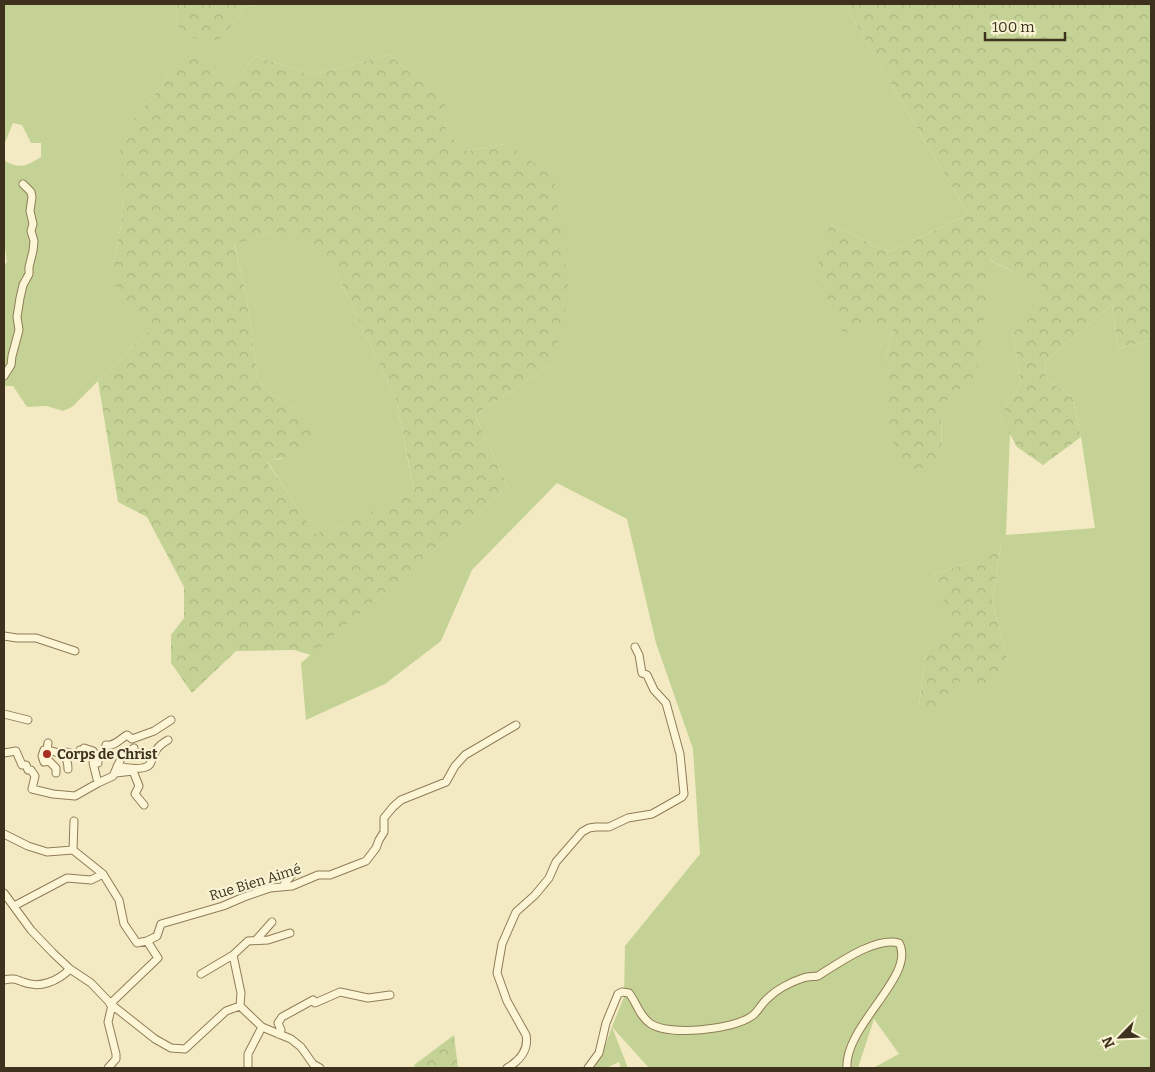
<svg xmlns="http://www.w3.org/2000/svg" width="1155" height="1072" font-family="Bitter,serif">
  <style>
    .grass { fill: #c4d395; fill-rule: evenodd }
    .forest { fill: url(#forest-crowns); fill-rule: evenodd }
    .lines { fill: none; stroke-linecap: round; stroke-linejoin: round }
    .minor-casing { stroke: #907c57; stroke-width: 9 }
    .minor { stroke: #fcf6d7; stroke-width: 7 }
    .poi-dot { fill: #a62f20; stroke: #f9f3d3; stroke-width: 2 }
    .labels { text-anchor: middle; stroke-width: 4.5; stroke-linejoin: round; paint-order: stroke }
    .poi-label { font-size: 14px; font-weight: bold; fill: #3e311d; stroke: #f9f3d3; text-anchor: start }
    .street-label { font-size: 14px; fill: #3e311d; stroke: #f9f3d3 }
  </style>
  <defs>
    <pattern id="forest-crowns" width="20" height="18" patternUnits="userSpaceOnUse" patternTransform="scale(1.25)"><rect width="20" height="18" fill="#c4d395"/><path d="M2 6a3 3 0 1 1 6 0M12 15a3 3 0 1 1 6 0" fill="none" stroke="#a9b680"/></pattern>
  </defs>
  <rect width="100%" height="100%" fill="#f3eac3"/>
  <path class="grass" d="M4 4H176L179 34H226L245 7 259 4H844L968 214 890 252 830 224 894 324 885 361 942 456 941 406 977 373 989 260 1045 287 1038 312 1013 333 1021 384 1000 416 1010 433 1006 535 1095 528 1081 437 1072 396 1046 380 1045 362 1112 304 1118 349 1151 340V1068H873L899 1054 874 1019 858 1068H649L612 1027 624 997 625 946 700 854 693 749 656 643 627 519 557 483 472 570 441 641 385 684 306 720 301 663 508 487 475 415 554 363 505 144 467 151 446 132 444 104 390 55 311 75 256 56 229 87 213 72 169 67 162 87 136 115 123 193 121 226 113 263 148 331 72 407 63 411 47 406 27 407 13 386H4V265L7 262 4 242V160C19 170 26 166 41 157V143H31L22 125 13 123 4 145ZM1001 544 992 602 1008 661 954 680 919 706 925 653 954 628 934 574 965 564Z
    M272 233 291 234 338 276 396 399 414 491 341 527 315 535 267 461 281 459 294 408 268 391 258 380 246 294 234 243Z
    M612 1027 628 1068H621L619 1062 606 1068H591L601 1057Z"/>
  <path class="forest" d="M176 4H259L245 7 226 34 212 42 179 34Z
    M844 4H1151V340L1118 349 1112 304 1045 362 1046 380 1072 396 1081 437 1043 465 1017 447 1000 416 1021 384 1013 333 1037 312 1044 287 990 260V273L977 374 941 406 942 456 911 475 888 433 885 361 894 324 843 333 816 273 830 224 890 252 968 214Z
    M199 48 213 72 229 87 256 56 311 75 390 55 445 104 446 132 467 151 505 144 554 175 569 293 554 363 475 415 508 487 311 655 294 650 236 651 192 693 171 663V635L184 618V587L147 517 118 502 98 381 148 331 118 304 113 263 121 226 123 193 120 146 136 115 162 87 169 67ZM272 233 291 235 338 276 396 399 414 490 341 527 315 534 267 462 312 449 317 438 310 422 294 408 268 391 258 380 246 294 234 244Z
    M1001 543 992 602 1008 661 982 687 954 680 942 706 919 707 925 653 953 628 934 574 965 564Z
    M454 1035 458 1068H415L414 1065Z"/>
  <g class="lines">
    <g class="minor-casing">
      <path id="minor" d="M4 376 11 365 12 356 19 330 17 317 20 298 23 285 29 274V267L33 251 34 241 31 231 33 224 30 211 32 197 31 192 23 184
        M4 636 17 638H36L75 651
        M4 714 28 720
        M48 743 47 750C59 753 68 753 68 769
        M47 750H44L42 756 44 762 49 761 56 768V773
        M4 753 16 751 22 765H26L28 770H31L35 776 32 789 53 794 75 796 98 783 113 776 122 756 134 748
        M64 755 65 752 78 755 80 750 83 751 84 748 93 751V754L104 756 106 745C114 747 120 739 127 735L132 739 154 731 171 720
        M117 766C125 768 148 772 151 762 155 751 157 746 168 740
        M115 772 116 773 133 771 139 786 135 794 144 805
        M98 783 93 763H98V756
        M4 834 28 846 47 852 73 850 103 874 119 900 124 924 137 943 147 941 157 936 161 924 223 906 244 897 270 888 292 886 318 875H330L366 861 376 848 379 840 384 832V818L393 807 401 800 446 782 455 766 465 755 516 725
        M73 850 74 821
        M283 886 293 873
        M4 893 31 930 53 953 70 969 91 983 112 1005 155 1039 171 1048 185 1049 226 1011 240 1006 262 1027 291 1039 301 1047 313 1064 320 1068
        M14 906 67 878 91 880 103 874
        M256 940 272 922
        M201 974 233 955
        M4 980C13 978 15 979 23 982 40 989 58 981 70 969
        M110 1004 158 958 147 941
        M240 1006 241 993 233 955 248 941 268 940 290 933
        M278 1034 281 1030 278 1023 282 1017 313 1000 315 1003 340 992 368 998 390 995
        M108 1068 116 1059V1054L108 1022 112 1005
        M248 1068V1054L262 1027
        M507 1068C519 1061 529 1050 526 1035L507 1001 497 973 502 944 516 912 535 895 549 878 556 862 582 832 589 828 596 827H609L628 818 652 814 682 797 684 794 680 754 666 703 654 690 647 675 642 673 639 655 635 647
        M588 1068 599 1053 606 1023 618 994 622 992 629 993C637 1003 639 1016 651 1024 670 1036 733 1030 752 1016 758 1012 761 1004 767 999 776 990 791 982 803 978 809 976 813 977 818 976 837 964 876 936 899 943 917 975 844 1026 847 1068"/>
    </g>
    <use href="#minor" class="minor"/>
  </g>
  <circle class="poi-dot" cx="47" cy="754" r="5"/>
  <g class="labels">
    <g class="poi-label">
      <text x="57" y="759">Corps de Christ</text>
    </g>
    <g class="street-label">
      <text transform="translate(255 882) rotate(-17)" y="5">Rue Bien Aimé</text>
    </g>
  </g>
  <rect width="1155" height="1072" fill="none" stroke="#3e311d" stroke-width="10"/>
  <g transform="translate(1120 1037) rotate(246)" stroke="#f9f3d3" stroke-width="4" paint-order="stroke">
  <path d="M0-4L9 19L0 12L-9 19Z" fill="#3e311d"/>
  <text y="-8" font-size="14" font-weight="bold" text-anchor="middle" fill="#3e311d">N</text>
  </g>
  <path d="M985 32v8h80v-8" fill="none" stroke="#3e311d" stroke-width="2.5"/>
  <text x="992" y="32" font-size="15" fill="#3e311d" stroke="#f9f3d3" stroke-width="4" paint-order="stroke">100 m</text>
</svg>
